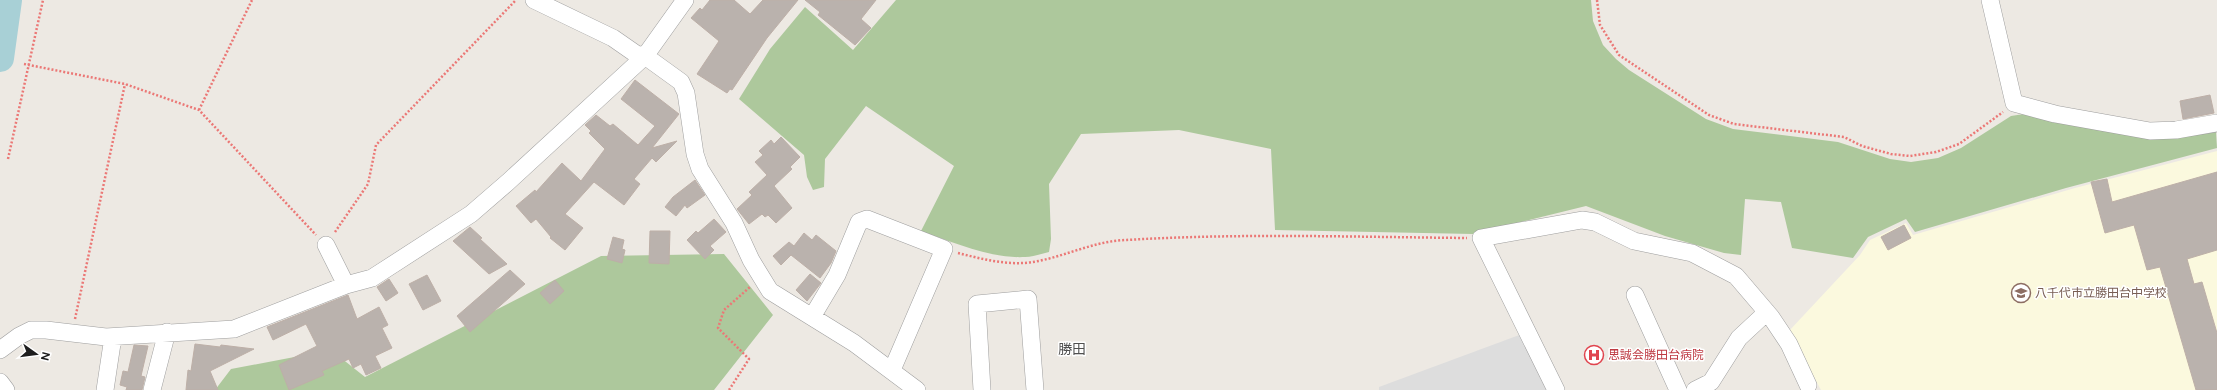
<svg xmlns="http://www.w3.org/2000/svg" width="2217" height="390" font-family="Figtree,'Noto Sans JP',sans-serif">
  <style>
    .education { fill: #fbf9de }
    .forest { fill: #adc89c }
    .parking { fill: #ddd }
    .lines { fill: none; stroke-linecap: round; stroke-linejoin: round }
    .river { stroke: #a8d0d6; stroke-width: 28 }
    .building { fill: #bab2ad; stroke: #bdafa7 }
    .minor-casing { stroke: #9e9e9e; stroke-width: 18 }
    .path { stroke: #eb7876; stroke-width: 2.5; stroke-dasharray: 2 2; stroke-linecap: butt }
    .minor { stroke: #fff; stroke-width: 17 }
    .labels { text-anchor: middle; stroke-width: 3; stroke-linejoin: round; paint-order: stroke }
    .education-label { font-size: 12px; fill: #785e54; stroke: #fff; text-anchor: start }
    .health-label { font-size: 12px; fill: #be3a42; stroke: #fff; text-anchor: start }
    .quarter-label { font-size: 14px; fill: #505050; stroke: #fff }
  </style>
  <rect width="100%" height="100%" fill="#ede9e3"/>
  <path class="education" d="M2217 151V390H1821L1789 331 1860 255 1870 240 1906 223 1913 235 2075 188Z"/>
  <path class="forest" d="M896 0H1591L1593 21 1603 45 1616 59 1629 70 1706 119 1733 129 1838 142 1890 159 1911 162 1938 158 1961 148 2011 116 2024 114 2183 137 2216 132 2217 148 2066 188 1915 232 1906 219 1868 237 1853 258 1792 248 1781 202 1745 199 1741 255 1724 253 1665 236 1586 206 1473 234 1275 230 1271 149 1179 130 1081 134 1049 184 1051 239 1049 252C1041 254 1033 257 1025 257 992 259 952 242 921 231L954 166 866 106 825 159 824 187 813 190 807 177 804 155 739 99 770 49 805 7 853 50Z
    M724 254 773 315 714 390H215L231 369 331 350 365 377 601 256Z"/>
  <path class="parking" d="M1522 334 1551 390H1379V387Z"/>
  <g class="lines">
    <path class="river" d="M0 58 8 0"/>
  </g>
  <path class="building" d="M710 0H734L750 14 763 0H798L767 38 732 90 730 89 727 93 697 74 719 41 691 18 700 8 702 10Z
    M805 0H876L861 19 871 28 855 45 818 15 820 12Z
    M635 80 679 114 652 148 677 141 656 162 652 158 634 179 640 184 624 205 594 182 565 214 583 228 565 250 550 238 551 237 536 219 531 223 516 206 535 190 536 192 562 163 581 181 605 149 589 133 591 131 585 125 596 115 610 126 613 124 638 145 655 126 621 99Z
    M2210 95 2214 113 2183 119 2180 101Z
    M781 137 800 157 790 167 792 169 774 186 792 208 776 223 768 215 765 217 762 214 749 224 737 209 752 195 749 192 767 175 755 162 763 155 759 151 771 140 774 144Z
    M2217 172V250L2187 259 2194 284 2202 282 2217 333V390H2196L2160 267 2147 270 2134 225 2105 233 2091 182 2107 179 2112 202Z
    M695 180 705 195 687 208 685 205 676 216 665 207 673 197Z
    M714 219 726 232 710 246 714 250 705 259 687 240 696 231 698 233Z
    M1904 225 1911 238 1888 250 1881 237Z
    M470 227 482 238 480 239 507 264 489 274 453 241Z
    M650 231H670L669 264 649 263Z
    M804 233 812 240 816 235 836 251 831 263 820 278 791 255 781 265 773 256 789 242 794 246Z
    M613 237 624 240 622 249 625 250 622 263 607 259Z
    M510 270 525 284 470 332 457 316Z
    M810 274 821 283 807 301 796 290Z
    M427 275 441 301 423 310 409 284Z
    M389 279 398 293 386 301 377 287Z
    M555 280 564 291 550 304 540 293Z
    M348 295 357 319 379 307 388 325 382 328 392 348 375 356 381 368 366 375 361 364 353 368 349 359 322 371 324 375 289 390 279 365 317 346 306 324 273 340 267 327Z
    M195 344 220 347 221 345 254 349 210 371 218 390H186L188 370 191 371Z
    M134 345 148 346 141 376 145 377 142 390H126L127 387 120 385 123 371 128 372Z"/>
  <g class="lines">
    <g class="minor-casing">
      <path id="minor" d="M534 0 613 38 636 54 645 56 681 82 686 93 695 154 700 169 734 223 751 260 770 291 854 343 917 390
        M1990 0 2014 103 2055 114 2150 131 2176 130 2217 123
        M326 245 346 285
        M1635 295 1678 390
        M812 317 837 275 859 222 867 219 944 249 892 370
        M0 350 19 336 31 330H46L106 337 234 329 346 285 372 278 471 214 508 182 645 56 685 0
        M0 382 6 390
        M105 390 113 337
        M152 390 167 332
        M982 390 977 304 1028 299 1035 390
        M1556 390 1481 238 1582 220 1595 222 1634 241 1692 253 1736 276 1771 317 1789 344 1808 385
        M1695 390 1711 382 1739 338 1767 312"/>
    </g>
    <path class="path" d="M1597 0 1600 25 1619 55 1709 115 1734 124 1844 137 1862 146 1891 154 1910 156 1936 152 1959 144 2003 112
      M24 64 125 84 199 110 316 235
      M199 110 252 0
      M8 159 43 0
      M335 232 368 184 376 145 516 0
      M958 253C982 259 1008 266 1033 262 1064 257 1094 241 1126 240 1240 233 1353 237 1467 238
      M75 319 125 84
      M729 390 749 359 718 328 724 310 750 287"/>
    <use href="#minor" class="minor"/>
  </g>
  <defs>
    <g id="school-ring" transform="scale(1)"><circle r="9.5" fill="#fff" stroke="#8d6e63" stroke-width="1.5"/><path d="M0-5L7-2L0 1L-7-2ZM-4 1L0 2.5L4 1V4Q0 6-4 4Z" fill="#8d6e63"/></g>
    <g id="hospital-ring" transform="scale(1)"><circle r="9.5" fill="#fff" stroke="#e0444e" stroke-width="1.5"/><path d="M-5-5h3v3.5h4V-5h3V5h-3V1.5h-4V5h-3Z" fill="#e0444e"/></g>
  </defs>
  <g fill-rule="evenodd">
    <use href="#school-ring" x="2021" y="293"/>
    <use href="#hospital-ring" x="1594" y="355"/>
  </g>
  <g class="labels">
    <g class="education-label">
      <text x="2035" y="297">八千代市立勝田台中学校</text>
    </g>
    <g class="health-label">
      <text x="1608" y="359">思誠会勝田台病院</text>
    </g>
    <g class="quarter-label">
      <text x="1072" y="354">勝田</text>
    </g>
  </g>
  <g transform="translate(36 354) rotate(104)" stroke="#ffffff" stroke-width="3" paint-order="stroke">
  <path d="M0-3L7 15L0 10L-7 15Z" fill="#1d1d1d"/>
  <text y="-6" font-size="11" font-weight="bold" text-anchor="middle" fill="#1d1d1d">N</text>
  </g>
</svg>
